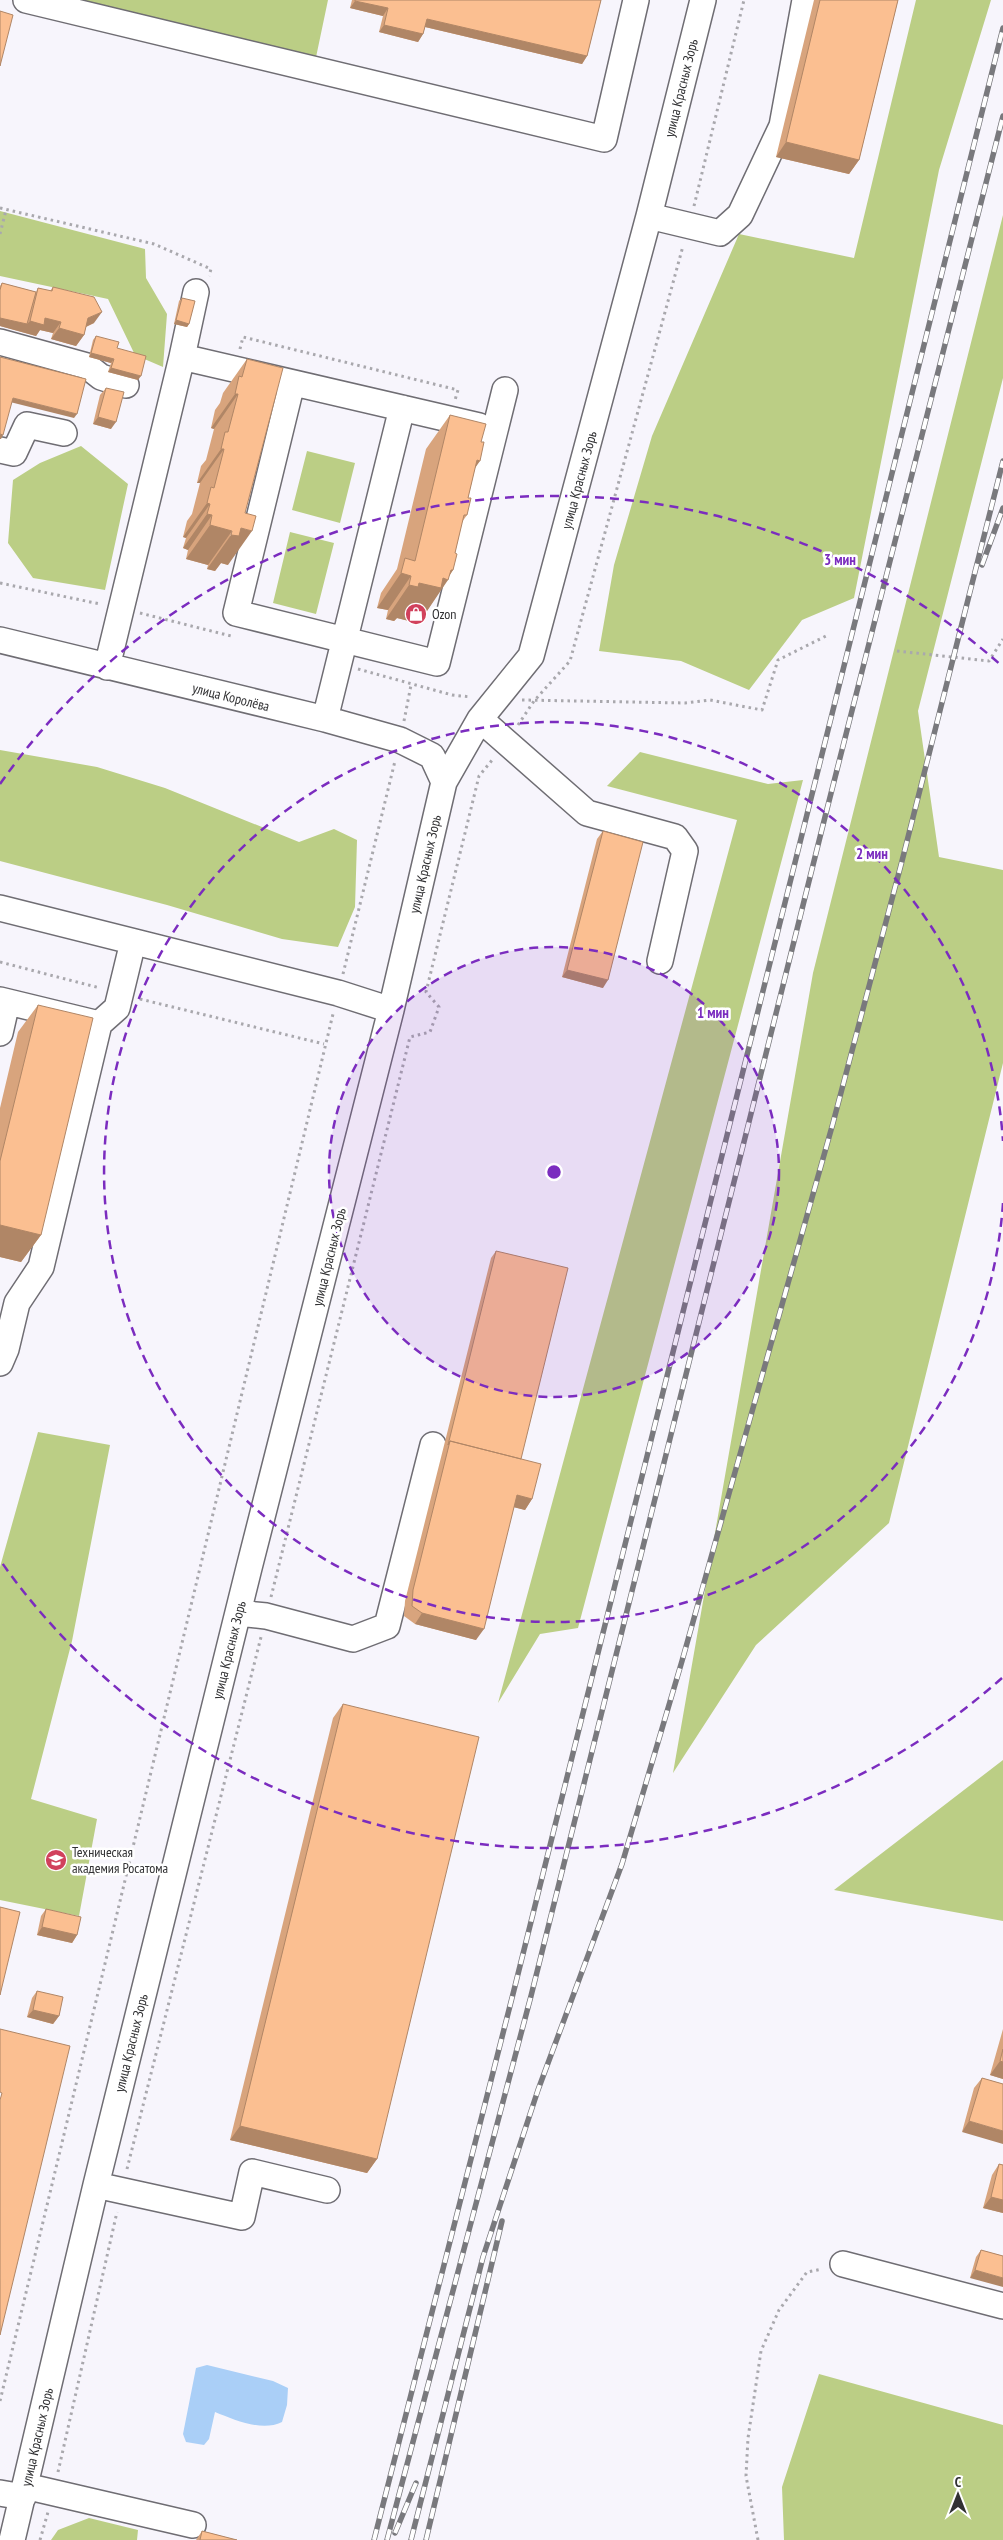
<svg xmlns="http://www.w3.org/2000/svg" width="1003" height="2540" font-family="'PT Sans Narrow',sans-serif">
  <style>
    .green { fill: #bbce85 }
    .water { fill: #aacff7 }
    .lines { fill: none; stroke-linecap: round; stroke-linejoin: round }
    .minor-casing { stroke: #6f6d73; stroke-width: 28 }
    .path { stroke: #a9a8ad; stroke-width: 3; stroke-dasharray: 2.5 4; stroke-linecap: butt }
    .minor { stroke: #fff; stroke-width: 25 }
    .rail-casing { stroke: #79797d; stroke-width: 5.5 }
    .rail { stroke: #fff; stroke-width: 4; stroke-dasharray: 11; stroke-linecap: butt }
    .wall { fill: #d8a47d }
    .shaded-wall { fill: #b08666 }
    .building { fill: #fbbf91; stroke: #b08666 }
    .ring { fill: none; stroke: #7b2cbf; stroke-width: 2.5; stroke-dasharray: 9 6 }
    .labels { text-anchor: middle; stroke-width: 5; stroke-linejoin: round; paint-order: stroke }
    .street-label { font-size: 14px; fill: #313133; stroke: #fff }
    .poi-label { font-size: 14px; fill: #313133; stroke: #fff; text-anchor: start }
    .centre { fill: #7b2cbf; stroke: #fff; stroke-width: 2.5 }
    .ring-label { font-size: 15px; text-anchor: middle; font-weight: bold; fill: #7b2cbf; stroke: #fff; stroke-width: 5; stroke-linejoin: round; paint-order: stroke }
  </style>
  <rect width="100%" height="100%" fill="#f7f5fc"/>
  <path class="green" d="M43 0H328L315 62Z
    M916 0H991L939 170 854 598 802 620 749 690 681 661 599 651 614 565 652 436 739 234 854 258Z
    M0 211 145 249 146 278 167 314 163 367 135 355 108 299 0 276Z
    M1003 215V378L918 711 939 857 1003 870V1063L889 1523 756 1645 673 1773 813 973Z
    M81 446 128 484 105 590 33 578 8 543 13 480 40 463Z
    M307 451 355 463 340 523 292 510Z
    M290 532 334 543 316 614 273 603Z
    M0 750 97 767 165 788 299 842 334 829 357 840 355 907 338 947 282 939 167 905 0 861Z
    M640 752 768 784 803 780 578 1628 540 1634 498 1703 737 820 607 786Z
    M38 1432 110 1445 72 1641 31 1799 97 1819 79 1916 0 1900V1567Z
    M1003 1760V1921L834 1890Z
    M819 2374 1003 2425V2540H784L782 2487Z
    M89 2518 138 2530 137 2540H51L58 2530Z"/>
  <path class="water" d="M207 2365 273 2381 288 2388 287 2405 282 2422C262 2432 235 2420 215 2412L209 2439 204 2445 186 2442 183 2434 196 2368Z"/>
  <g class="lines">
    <g class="minor-casing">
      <path id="minor" d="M26 0 604 139 636 0
        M649 216 720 233 740 215 782 126 805 0
        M0 342 87 366 101 377 126 385
        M182 357 196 292
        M292 383 236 613 437 663 505 390
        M0 450 14 453 27 425 64 433
        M0 640 325 719 400 740 432 756 444 782
        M107 667 182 357 479 426
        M325 719 402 408
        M480 719 587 813 675 837 685 851 660 961
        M0 908 338 993 391 1010
        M0 1000 99 1024 117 1008 133 942
        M0 1033 7 1002
        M0 1363 6 1349 17 1303 41 1267 99 1024
        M238 1613 266 1616 353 1639 387 1626 433 1445
        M96 2185 242 2217 252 2172 327 2190
        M843 2264 1003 2306
        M25 2486 193 2525
        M0 2493 23 2497
        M12 2540 96 2185 249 1568 391 1010 444 782 480 719 531 656 649 216 703 0"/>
    </g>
    <path class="path" d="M694 206 744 0
      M0 208 154 244 211 269 209 276
      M0 234 6 210
      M240 349 243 337 458 390 455 400
      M0 583 100 604
      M140 613 231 636
      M897 651 989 661 1003 639
      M358 669 452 695 471 697
      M522 700 685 703 710 700 762 710 778 660 826 636
      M404 721 411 685
      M518 725 534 701 570 661 683 246
      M0 962 100 988
      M343 974 395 761
      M140 999 324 1044
      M271 1597 410 1037 430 1032 439 1007 426 992 479 776 493 759
      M127 2169 261 1637
      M0 2401 333 1014
      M58 2472 117 2212
      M40 2540 48 2512
      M758 2540 746 2476 748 2438 761 2351 779 2310 807 2272 822 2269"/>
    <use href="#minor" class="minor"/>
    <g class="rail-casing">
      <path id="rail" d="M982 565 1003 508
        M395 2533 416 2483
        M374 2540 514 1990 1003 28
        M387 2540 531 1996 825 817 1003 116
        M411 2540 483 2257 538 2090 622 1864 682 1661 833 1123 902 861 1003 461
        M426 2540 502 2221"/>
    </g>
    <use href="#rail" class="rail"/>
  </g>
  <path class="wall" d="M352 0H601L587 56 582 64 425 27 423 34 418 42 379 32 383 16 350 8Z
    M814 0H898L859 160 849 174 776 157Z
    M2 283 36 292 38 288 50 291 53 287 94 323 86 327 84 335 76 346 51 339 53 333 40 330 36 336 0 326V286Z
    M182 298 189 324 187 327 174 324 179 301Z
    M96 336 138 380 108 372 111 363 89 357 93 340Z
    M247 359 228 565 221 563 215 571 207 569 208 565 186 559 188 550 183 548 186 538 183 537 187 521 192 514 200 483H197L201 466 206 460 214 429 211 428 215 410 220 403 223 393Z
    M106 388 111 429 93 424 100 395Z
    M450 415 475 468 468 498 467 515 462 522 455 553 453 570 425 614H423L417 623 397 618 394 621 386 619 388 610 377 608 381 593 397 569 426 449Z
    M603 831V988L562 977 597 839Z
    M38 1005 41 1235 21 1262 0 1257V1108L18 1032Z
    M496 1251 521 1459 532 1499 525 1510 514 1507 476 1640 415 1624 404 1616 405 1601 491 1258Z
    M343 1704 377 2159 367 2173 230 2140 333 1718Z
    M46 1909 77 1935 72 1943 37 1935 41 1916Z
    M37 1991 59 2016 53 2024 27 2017 32 1998Z
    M1003 2029V2079L990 2075Z
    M982 2078 1003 2084 962 2132 974 2088Z
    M999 2164 1003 2165V2213L983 2208 992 2175Z
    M981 2250 1003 2256 970 2278 976 2257Z
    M202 2531 237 2540H196Z"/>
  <path class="shaded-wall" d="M355 1 388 8 383 16 350 8Z
    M427 19 587 56 582 64 421 26Z
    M384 25 423 34 418 42 379 32Z
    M786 142 859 160 849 174 776 157Z
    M102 312 94 323 81 329 88 318Z
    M0 318 27 324 30 321 45 318 61 322 53 333 40 330 36 336 0 326Z
    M176 320 189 324 187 327 174 324Z
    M59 328 84 335 76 346 51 339Z
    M91 353 114 359 111 363 89 357Z
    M111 368 141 376 138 380 108 372Z
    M235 394H238L214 429 211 428Z
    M13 398 77 414 74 418 10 402Z
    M98 417 116 422 111 429 93 424Z
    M0 434 3 435 1 439H0Z
    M221 449H224L200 483H197Z
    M477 460 480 461 456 495Z
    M207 503 210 504 186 538 183 537Z
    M207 514 212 515 188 550 183 548Z
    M210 525 232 531 208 565 186 559Z
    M241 528 252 531 228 565 221 563 215 571 207 569 231 535Z
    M451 570H453L447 579 448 580 425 614H423L417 623 397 618 394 621 386 619 409 585 443 578Z
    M401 573 411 576 388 610 377 608Z
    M567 970 608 980 603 988 562 977Z
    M0 1225 41 1235 21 1262 0 1257Z
    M517 1495 532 1499 525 1510 509 1506Z
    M422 1613 484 1629 476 1640 415 1624Z
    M42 1927 77 1935 72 1943 37 1935Z
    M33 2010 59 2016 53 2024 27 2017Z
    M1000 2061 1003 2062V2079L990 2075Z
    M969 2121 1003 2131V2144L962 2132Z
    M240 2126 377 2159 367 2173 230 2140Z
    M991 2197 1003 2200V2213L983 2208Z
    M975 2270 1003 2278V2287L970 2278Z"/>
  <path class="building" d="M355 0H601L587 56 427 19 423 34 384 25 388 8 355 1Z
    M820 0H898L859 160 786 142Z
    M0 11 13 15 0 66Z
    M2 283 36 292 27 324 0 318V290Z
    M53 287 94 297 102 312 88 318 84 335 59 328 61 322 45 318 44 325 30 321 38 288 52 291Z
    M182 298 195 301 189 324 176 320Z
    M96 336 119 342 117 348 146 356 141 376 111 368 114 359 91 353Z
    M0 357 86 379 77 414 13 398 3 435 0 434Z
    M247 359 283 368 245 513 256 516 252 531 241 528 239 536 231 535 232 531 210 525 212 515 207 514 210 504 207 503 211 487 214 488 224 449H221L225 432H228L238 394H235L239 376 242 377Z
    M106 388 124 392 116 422 98 417Z
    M450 415 486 424 481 442H484L480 461 477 460 468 498H471L467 515H464L455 553 457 554 453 570H451L448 580 443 578 441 588 419 583 418 587 409 585 411 576 401 573 405 558 415 561Z
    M603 831 643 842 608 980 567 970Z
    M38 1005 93 1018 41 1235 0 1225V1161Z
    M496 1251 568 1268 521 1459 450 1441 448 1445Z
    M450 1441 541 1464 532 1499 517 1495 484 1629 422 1613 412 1606 413 1590Z
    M343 1704 479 1737 377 2159 240 2126Z
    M0 1907 20 1912 0 1995Z
    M46 1909 81 1917 77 1935 42 1927Z
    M37 1991 63 1997 59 2016 33 2010Z
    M0 2029 70 2046 0 2335V2100L2 2093 0 2092Z
    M1003 2049V2062L1000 2061Z
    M982 2078 1003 2084V2131L969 2121Z
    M999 2164 1003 2165V2200L991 2197Z
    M981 2250 1003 2256V2278L975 2270Z
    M202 2531 237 2540H200Z"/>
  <circle cx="554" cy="1172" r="225" fill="#7b2cbf" fill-opacity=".12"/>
  <g class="ring">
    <circle cx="554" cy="1172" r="225"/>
    <path d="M1003 1203A450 450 0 1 1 1003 1141"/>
    <path d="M1002 1678A676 676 0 0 1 0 1560M0 784A676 676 0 0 1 1002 666"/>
  </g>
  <defs>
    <g id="shop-disc" transform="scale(1.125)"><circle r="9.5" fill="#d1415c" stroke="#fff"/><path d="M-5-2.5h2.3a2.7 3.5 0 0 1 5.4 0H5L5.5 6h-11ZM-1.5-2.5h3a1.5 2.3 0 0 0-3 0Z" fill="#fff"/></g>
    <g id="university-disc" transform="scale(1.125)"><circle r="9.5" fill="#d1415c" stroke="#fff"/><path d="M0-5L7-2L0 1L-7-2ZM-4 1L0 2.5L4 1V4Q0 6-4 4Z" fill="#fff"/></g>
  </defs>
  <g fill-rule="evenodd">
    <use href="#shop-disc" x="416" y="614"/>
    <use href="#university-disc" x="56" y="1860"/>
  </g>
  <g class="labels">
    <g class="street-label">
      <text transform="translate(681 88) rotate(-76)" y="5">улица Красных Зорь</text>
      <text transform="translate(579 480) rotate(-75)" y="5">улица Красных Зорь</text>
      <text transform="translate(231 697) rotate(14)" y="5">улица Королёва</text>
      <text transform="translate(425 864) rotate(-77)" y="5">улица Красных Зорь</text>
      <text transform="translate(329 1257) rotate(-76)" y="5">улица Красных Зорь</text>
      <text transform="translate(229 1650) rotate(-76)" y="5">улица Красных Зорь</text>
      <text transform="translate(131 2043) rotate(-76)" y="5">улица Красных Зорь</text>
      <text transform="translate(37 2437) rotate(-77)" y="5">улица Красных Зорь</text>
    </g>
    <g class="poi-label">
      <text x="432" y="619">Ozon</text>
      <text x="72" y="1857">Техническая<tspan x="72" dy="16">академия Росатома</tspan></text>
    </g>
  </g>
  <circle cx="554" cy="1172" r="8" class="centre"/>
  <g class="ring-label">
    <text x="840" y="565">3 мин</text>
    <text x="872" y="859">2 мин</text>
    <text x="713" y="1018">1 мин</text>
  </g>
  <g transform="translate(958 2495)" stroke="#ffffff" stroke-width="4" paint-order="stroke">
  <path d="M0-4L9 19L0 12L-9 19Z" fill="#313133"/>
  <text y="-8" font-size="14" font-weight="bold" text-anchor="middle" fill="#313133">С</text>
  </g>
</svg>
